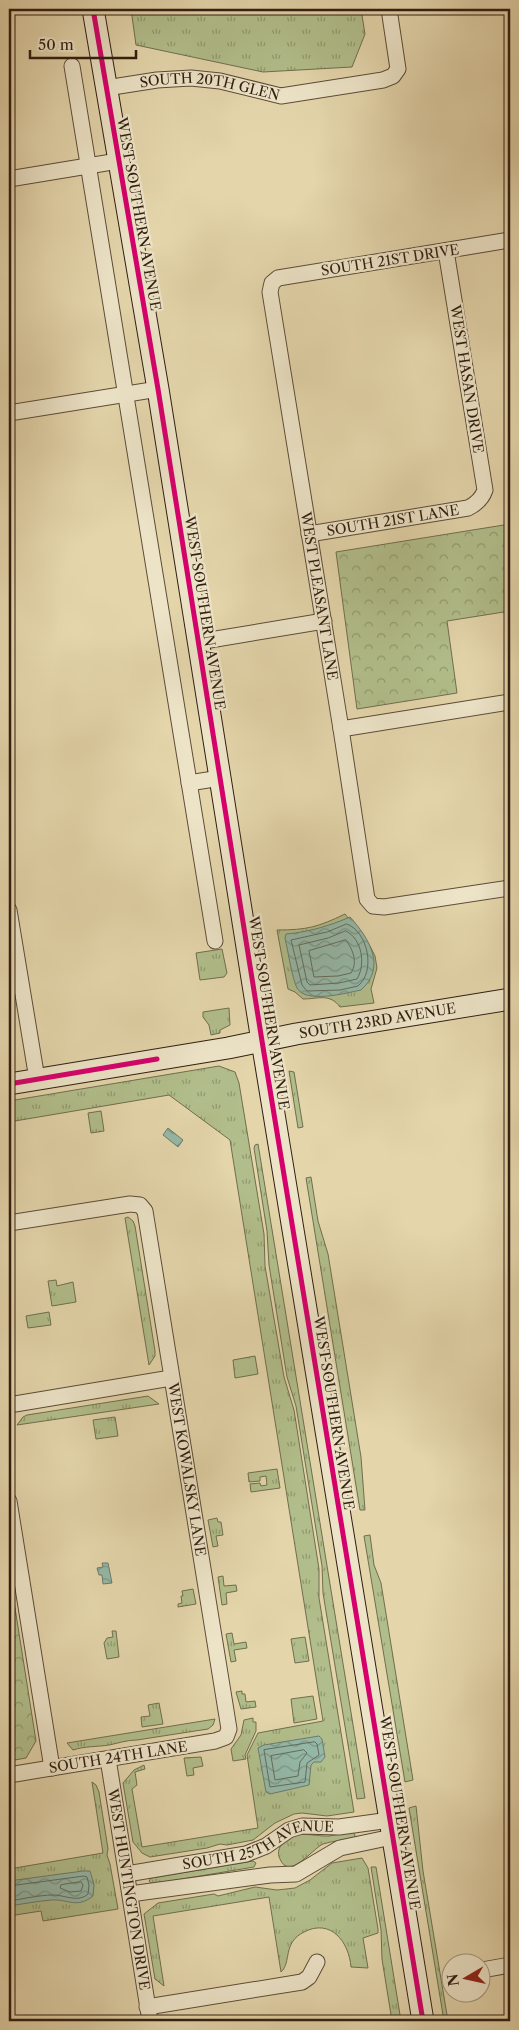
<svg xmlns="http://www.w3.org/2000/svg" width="519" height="2030" font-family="'Libre Caslon Text',serif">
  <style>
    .grass { fill: url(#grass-tufts); stroke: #706e4e }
    .park { fill: url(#park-crowns); stroke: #706e4e }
    .water { fill: url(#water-waves); stroke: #6d7b6c }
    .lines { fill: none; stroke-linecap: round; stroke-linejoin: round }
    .shore { stroke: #626c5d; stroke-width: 1 }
    .street-casing { stroke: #5d4c38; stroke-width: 17 }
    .secondary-casing { stroke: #301e11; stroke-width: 23 }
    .street { stroke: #ede4c8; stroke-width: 15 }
    .secondary { stroke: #ede4c8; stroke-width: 21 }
    .cycleway-casing { stroke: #ede4c8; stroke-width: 8 }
    .cycleway { stroke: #d6006c; stroke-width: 5 }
    .labels { text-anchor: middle; stroke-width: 4.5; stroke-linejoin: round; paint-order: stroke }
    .street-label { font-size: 14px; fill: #301e11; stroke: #ede4c8 }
  </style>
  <defs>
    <pattern id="grass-tufts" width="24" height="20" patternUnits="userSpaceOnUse" patternTransform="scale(1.25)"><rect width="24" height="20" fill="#b1be8b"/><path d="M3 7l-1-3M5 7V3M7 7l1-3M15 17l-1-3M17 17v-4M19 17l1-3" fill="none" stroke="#909a70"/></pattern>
    <pattern id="park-crowns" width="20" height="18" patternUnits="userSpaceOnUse" patternTransform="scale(1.25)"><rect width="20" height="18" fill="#b1be8b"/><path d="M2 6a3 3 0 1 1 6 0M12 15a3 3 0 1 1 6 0" fill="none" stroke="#909a70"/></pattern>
    <pattern id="water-waves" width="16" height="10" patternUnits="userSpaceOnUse" patternTransform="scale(1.25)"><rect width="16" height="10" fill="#95b9a9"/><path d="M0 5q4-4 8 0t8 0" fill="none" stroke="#7a9688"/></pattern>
  </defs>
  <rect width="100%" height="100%" fill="#e4d5ab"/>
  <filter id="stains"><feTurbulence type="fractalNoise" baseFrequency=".004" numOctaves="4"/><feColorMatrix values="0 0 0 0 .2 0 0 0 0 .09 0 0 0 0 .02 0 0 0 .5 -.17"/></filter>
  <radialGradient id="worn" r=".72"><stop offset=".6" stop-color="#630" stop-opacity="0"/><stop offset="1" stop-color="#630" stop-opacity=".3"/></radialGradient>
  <path class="grass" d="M131 9H361L365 34 352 67 263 72 136 45Z
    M345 914 370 946 375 956 377 968 371 989 374 1003 340 1007C330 993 318 999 303 999L295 992 288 989 277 930C307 930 318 927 345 914Z
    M222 949 227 973 224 977 200 980 196 953Z
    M229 1008 230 1025 220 1030V1033L211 1035 209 1025 203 1017V1012Z
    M219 1066 235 1072 239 1083 264 1234 265 1266 284 1377 294 1410 319 1569V1598L354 1812 327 1816 302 1813 294 1814 275 1823 253 1840 227 1845 220 1844 207 1848 150 1857 142 1853 133 1842 123 1783 134 1770 144 1765 145 1769 135 1772 137 1785 132 1789 142 1847 258 1828 247 1755 258 1733 323 1721 230 1140 169 1095 9 1122V1101Z
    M289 1071 294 1072 303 1127 298 1128Z
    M101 1111 104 1131 91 1133 88 1113Z
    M258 1144 365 1798 357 1799 323 1593 322 1566 296 1406 287 1377 269 1265 267 1231 254 1148 255 1145Z
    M311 1177 318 1221 328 1254 361 1457 365 1510H360L306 1178Z
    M128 1217 133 1221 135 1226 155 1351V1356L149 1365 125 1218Z
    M56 1280 57 1286 73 1282 76 1302 52 1306 48 1281Z
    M49 1312 51 1325 28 1328 26 1316Z
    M255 1356 258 1374 235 1378 233 1360Z
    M148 1396 159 1404 17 1425 23 1417 27 1415Z
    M115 1417 118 1436 96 1439 93 1420Z
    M277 1469 280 1488 251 1492 250 1484 260 1483 261 1486 267 1485 266 1476 260 1477V1481L249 1482 248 1473Z
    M217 1518 218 1522H221L223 1535 216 1536 218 1546 213 1547 208 1520Z
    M370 1535 374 1565 381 1583 413 1780 405 1782 364 1536Z
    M223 1576 224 1586 236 1585 237 1591 226 1593 227 1604 222 1605 218 1577Z
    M193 1589 196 1604 178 1607V1604L182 1603 181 1596H183L182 1591Z
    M112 1631H116L119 1657 107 1659 104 1643 107 1638 113 1637Z
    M232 1633 234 1644 246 1642 247 1648 234 1650 236 1661 231 1662 226 1634Z
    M305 1637 309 1661 295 1663 291 1639Z
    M242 1691V1694H245L246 1702 255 1701 256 1707 241 1709 236 1692Z
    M313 1696 317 1719 294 1723 291 1699Z
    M159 1703 163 1724 142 1727 141 1717 150 1716 148 1705Z
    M253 1718V1722H256V1731L245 1755 246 1759 233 1761 231 1749 241 1735 244 1720Z
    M215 1719 213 1725 208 1729 137 1740C127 1740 119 1743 109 1745 96 1747 85 1746 73 1750L67 1743Z
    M201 1757 203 1766 193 1768 194 1775 187 1776 184 1758Z
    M92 1782 96 1785 99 1792 108 1849 107 1855 110 1864 118 1909 43 1921 41 1911 9 1916V1869L103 1853Z
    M416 1806 423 1871 448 2021H444L409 1808Z
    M353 1832 355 1835 354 1839C344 1840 332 1841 323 1844 312 1849 289 1881 280 1859 278 1855 278 1851 280 1847 289 1827 314 1837 329 1836 337 1835 345 1833 353 1832Z
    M362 1858 368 1868 378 1929V1933L363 1938 368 1968 351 1967C349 1942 331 1918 304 1932 282 1943 292 1962 281 1972L269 1897 153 1916 164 1986 155 1979 144 1914 158 1903 214 1894 218 1896 255 1887 277 1890 295 1888 310 1880 332 1863Z
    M253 1861 256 1863 254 1867 152 1884 149 1881 151 1878Z
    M371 1867H376L401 2021H392L382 1959 381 1930Z"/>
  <path class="park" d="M510 524V611L447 621 457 693 357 709 336 552Z
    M9 1570 36 1741 26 1758 9 1761Z"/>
  <path class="water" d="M350 917C369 938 387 967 361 990 346 993 306 1004 297 988 292 978 288 951 285 938L286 934C309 932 329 926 350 917Z
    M168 1128 183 1140 178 1147 163 1135Z
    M102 1563H108L112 1583 103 1584 102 1575H99L97 1568 103 1567Z
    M319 1736 322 1739 325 1757 321 1762H314L311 1765 309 1785 270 1794 266 1792 258 1748 264 1745Z
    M83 1871H90L94 1885 93 1896C77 1909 68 1899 52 1900 38 1901 23 1904 9 1906V1881Z"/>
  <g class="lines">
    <path class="shore" d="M347 924C368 932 376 971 358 986L340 990 307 991 302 985 291 940 327 932Z
      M346 931C362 939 366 964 357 979L339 983 310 985 307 982 299 945 328 938Z
      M346 940C353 950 358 962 351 973L338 976 314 977 309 951Z
      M315 1742 317 1744 319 1755 307 1763 305 1782 270 1787 264 1750Z
      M304 1750 307 1753 300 1762 298 1776 275 1780 271 1756Z
      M81 1882 83 1885 81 1891 70 1892 60 1888 61 1885Z
      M9 1886 84 1876 87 1877 89 1885 88 1894C78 1903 65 1895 53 1895 39 1895 23 1899 9 1901"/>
    <g class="street-casing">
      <g id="street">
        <path d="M72 66 215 941"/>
        <path id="s1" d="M106 88 157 80 191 78 220 81 281 96 383 80 393 76 398 69 389 9"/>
        <path d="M9 179 118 161"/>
        <path id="s2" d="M510 240 278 278 272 283 270 292 341 729 367 899 373 906 384 907 510 888"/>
        <path d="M9 413 158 389"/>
        <path id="s3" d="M309 534 468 508C476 504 482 499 485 490L446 251"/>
        <path d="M198 642 324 621"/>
        <path d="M341 729 510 702"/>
        <path d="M189 783 220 778"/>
        <path d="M9 910 37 1079"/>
        <path id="s4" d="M9 1223 130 1204 140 1205 145 1211 229 1729 226 1737 215 1741 9 1775"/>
        <path d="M9 1405 171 1378"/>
        <path d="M9 1501 52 1768"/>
        <path id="s5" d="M108 1759 150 2021"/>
        <path id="s6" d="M127 1874 246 1854 266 1846 289 1830 302 1826 339 1827 390 1820"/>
        <path d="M130 1894 270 1875 296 1874 340 1848 392 1837"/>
        <path d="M482 1970 510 1965"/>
        <path d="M147 2007 302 1982 309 1977 317 1962"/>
      </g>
    </g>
    <g class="secondary-casing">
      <g id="secondary">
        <path d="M93 9 158 389 262 1041 423 2021"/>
        <path id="s7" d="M9 1084 228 1048 296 1034 510 999"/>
      </g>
    </g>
    <use href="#street" class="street"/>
    <use href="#secondary" class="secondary"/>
    <g class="cycleway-casing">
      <path id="cycleway" d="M93 9 158 389 262 1041 423 2021
        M9 1084 157 1059"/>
    </g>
    <use href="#cycleway" class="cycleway"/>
  </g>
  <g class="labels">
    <g class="street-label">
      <text dy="5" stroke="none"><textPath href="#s1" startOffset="105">SOUTH 20TH GLEN</textPath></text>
      <text transform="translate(139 214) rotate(80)" y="5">WEST SOUTHERN AVENUE</text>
      <text transform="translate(390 260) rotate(-9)" y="5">SOUTH 21ST DRIVE</text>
      <text transform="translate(467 379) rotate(81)" y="5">WEST HASAN DRIVE</text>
      <text dy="5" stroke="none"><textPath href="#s3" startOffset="85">SOUTH 21ST LANE</textPath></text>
      <text dy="5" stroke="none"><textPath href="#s2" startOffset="560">WEST PLEASANT LANE</textPath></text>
      <text transform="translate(205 613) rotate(81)" y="5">WEST SOUTHERN AVENUE</text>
      <text transform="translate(269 1013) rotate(81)" y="5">WEST SOUTHERN AVENUE</text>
      <text dy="5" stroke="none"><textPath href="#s7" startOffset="374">SOUTH 23RD AVENUE</textPath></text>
      <text transform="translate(334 1413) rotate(81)" y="5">WEST SOUTHERN AVENUE</text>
      <text dy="5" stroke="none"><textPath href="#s4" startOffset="402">WEST KOWALSKY LANE</textPath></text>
      <text transform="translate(118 1757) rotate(-9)" y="5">SOUTH 24TH LANE</text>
      <text transform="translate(400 1813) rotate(81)" y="5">WEST SOUTHERN AVENUE</text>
      <text dy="5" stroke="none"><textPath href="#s6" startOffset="136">SOUTH 25TH AVENUE</textPath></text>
      <text dy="5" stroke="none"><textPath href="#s5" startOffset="132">WEST HUNTINGTON DRIVE</textPath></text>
    </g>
  </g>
  <rect width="519" height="2030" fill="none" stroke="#e4d5ab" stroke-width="30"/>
  <rect x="10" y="10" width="499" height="2010" fill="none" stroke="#301e11" stroke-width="2.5"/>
  <rect x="15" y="15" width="489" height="2000" fill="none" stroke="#301e11"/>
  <g transform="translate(466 1978) rotate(261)"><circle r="24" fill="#ede4c8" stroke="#a1957f"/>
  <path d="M0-4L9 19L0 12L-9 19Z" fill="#8f2418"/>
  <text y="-8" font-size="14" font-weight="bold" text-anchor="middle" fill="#301e11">N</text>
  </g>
  <path d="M30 50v8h106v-8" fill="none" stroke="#301e11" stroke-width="2.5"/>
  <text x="38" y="50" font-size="15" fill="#301e11" stroke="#ede4c8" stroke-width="4" paint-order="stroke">50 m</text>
  <rect width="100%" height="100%" filter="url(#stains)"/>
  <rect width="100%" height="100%" fill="url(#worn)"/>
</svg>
